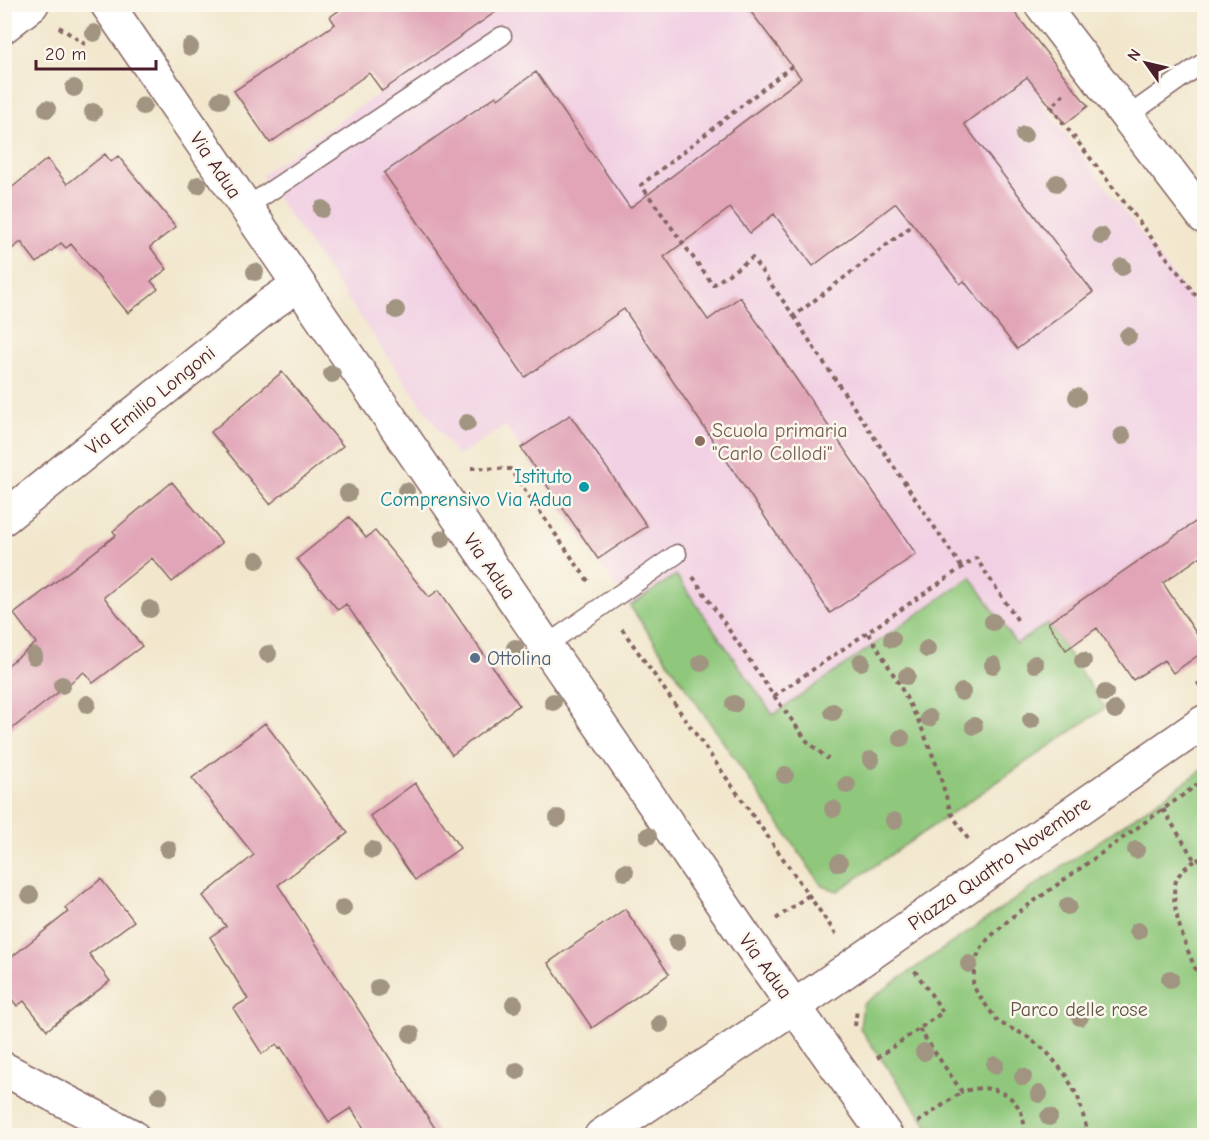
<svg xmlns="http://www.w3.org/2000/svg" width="1209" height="1140" font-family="'Comic Neue',sans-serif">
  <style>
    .built { fill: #f1d0e3 }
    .green { fill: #8fc87c; stroke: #6c7454; stroke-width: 1.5 }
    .building { fill: #e1a5b7 }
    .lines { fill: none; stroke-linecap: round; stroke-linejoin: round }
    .service-casing { stroke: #856564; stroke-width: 21 }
    .minor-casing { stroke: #856564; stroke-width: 36 }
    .path { stroke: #856564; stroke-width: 4; stroke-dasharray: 4.5 4.5; stroke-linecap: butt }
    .service { stroke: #fff; stroke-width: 18 }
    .minor { stroke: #fff; stroke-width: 33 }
    .tree { fill: #a19581 }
    .education-dot { fill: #8d6e63; stroke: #fbf7ec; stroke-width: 2 }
    .culture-dot { fill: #0f9aa8; stroke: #fbf7ec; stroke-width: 2 }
    .service-dot { fill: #5c6f8a; stroke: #fbf7ec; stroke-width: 2 }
    .labels { text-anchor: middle; stroke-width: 5; stroke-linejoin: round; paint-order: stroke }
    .street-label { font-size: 20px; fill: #4a1f2b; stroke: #fbf7ec }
    .education-label { font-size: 20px; fill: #785e54; stroke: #fbf7ec; text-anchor: start }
    .culture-label { font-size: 20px; fill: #0d838f; stroke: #fbf7ec; text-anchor: end }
    .service-label { font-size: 20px; fill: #4e5e75; stroke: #fbf7ec; text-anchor: start }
    .park-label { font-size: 20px; fill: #5f5243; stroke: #fbf7ec }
  </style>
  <rect width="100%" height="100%" fill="#fbf7ec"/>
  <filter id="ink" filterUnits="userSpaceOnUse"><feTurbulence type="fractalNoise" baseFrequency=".0167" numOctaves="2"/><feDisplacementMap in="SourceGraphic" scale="12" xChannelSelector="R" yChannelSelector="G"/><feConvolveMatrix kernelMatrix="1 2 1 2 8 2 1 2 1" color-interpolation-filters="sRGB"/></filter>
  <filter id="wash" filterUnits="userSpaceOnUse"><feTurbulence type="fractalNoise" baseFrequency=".008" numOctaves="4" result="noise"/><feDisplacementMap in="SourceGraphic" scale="24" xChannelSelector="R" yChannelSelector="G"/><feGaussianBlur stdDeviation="1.35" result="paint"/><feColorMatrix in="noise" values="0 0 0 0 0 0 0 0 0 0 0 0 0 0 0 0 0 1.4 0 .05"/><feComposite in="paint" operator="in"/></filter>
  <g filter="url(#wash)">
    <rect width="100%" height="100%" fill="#f2e7cd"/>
    <path class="built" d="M506 5H1008L1061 72 1038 98 1204 316V516L1048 623 1105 708 838 891 822 886 505 426 457 456 261 175Z"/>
    <path class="green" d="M676 575 773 715 971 577 1016 644 1048 623 1105 708 838 891 822 886 630 606Z
      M1204 769V1135H934L860 1028 863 1004Z"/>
    <g id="blocks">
      <path class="building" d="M348 4H507L382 91 369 73 270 143 234 91 335 24 330 17Z
        M745 4H1008L1088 106 1065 124 1027 77 964 124 1093 292 1017 349 964 281 960 284 896 203 813 266 774 214 750 233 730 208 664 257 708 320 740 297 916 554 830 613 624 309 525 377 384 173 496 96 498 99 536 72 630 208 801 78Z
        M105 154 111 162 118 156 176 227 150 247 167 269 151 281 158 289 128 313 71 244 66 248 61 243 37 263 21 242 4 255V194L47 159 67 184Z
        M282 372 343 446 270 504 211 432Z
        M570 415 647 526 598 559 521 448Z
        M172 482 222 543 172 582 152 558 104 597 142 646 93 683 84 672 4 735V668L36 643 14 614 116 535 113 531Z
        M1204 516V554L1163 583 1204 645V651L1173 673 1164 660 1133 680 1097 628 1066 650 1048 623Z
        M349 517 366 538 375 531 429 597 439 590 519 705 452 755 346 604 338 610 297 559Z
        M265 723 348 833 278 885 440 1136H369L351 1108 329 1122 281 1047 279 1048 277 1044 262 1054 233 1008 248 999 210 937 226 926 203 896 254 855 192 778Z
        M415 783 460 848 415 880 370 816Z
        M101 879 134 921 89 954 110 981 47 1030 24 1001 17 1006 4 989V963L68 912 65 908Z
        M625 909 669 974 592 1028 548 963Z"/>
    </g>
  </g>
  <g filter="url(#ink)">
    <use href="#blocks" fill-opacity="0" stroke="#856564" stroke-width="1.5"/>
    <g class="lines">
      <g class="service-casing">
        <path id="service" d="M1128 116 1204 62
          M245 208 502 36
          M545 646 677 554"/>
      </g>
      <g class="minor-casing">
        <path id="minor" d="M107 4 747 940 886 1136
          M1041 4 1204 217
          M4 26 32 4
          M4 518 269 305 298 285
          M4 1069 132 1136
          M601 1136 795 1006 1204 722"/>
      </g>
      <path class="path" d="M59 27 88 46
        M792 66 641 185 713 285 752 258 794 316 913 225
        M1064 94 1051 107 1204 306
        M794 316 814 348 962 568
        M471 468 510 469 588 581
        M693 577 774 696 868 632
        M622 629 836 934
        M1197 685 1204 680
        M774 696 807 741 828 759
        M1163 809 1195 861 1204 857
        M968 839 951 813 937 766 920 724 898 682 868 632 976 558 1018 621
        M1195 861C1187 866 1179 872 1176 881 1167 906 1192 964 1204 986
        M776 919 809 895
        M855 1026 857 1009
        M919 1029 962 1092C995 1080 1028 1098 1024 1136
        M877 1058 943 1012 913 968
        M918 1122 962 1092
        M1086 1136V1126L1078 1097 1065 1074 1046 1051 1025 1035 998 1022 976 991 973 983 975 962 980 950 988 939 1012 917 1204 780"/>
      <use href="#service" class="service"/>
      <use href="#minor" class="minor"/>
    </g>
    <g class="tree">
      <circle cx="94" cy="33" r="9"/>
      <circle cx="190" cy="47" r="9"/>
      <circle cx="74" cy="88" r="9"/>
      <circle cx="220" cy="100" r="9"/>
      <circle cx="143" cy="106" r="9"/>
      <circle cx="47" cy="109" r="9"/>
      <circle cx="93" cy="112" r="9"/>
      <circle cx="1024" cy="135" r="9"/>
      <circle cx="1057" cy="183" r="9"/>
      <circle cx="198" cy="185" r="9"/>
      <circle cx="322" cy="209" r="9"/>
      <circle cx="1101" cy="236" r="9"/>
      <circle cx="1122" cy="267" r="9"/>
      <circle cx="255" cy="272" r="9"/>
      <circle cx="396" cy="310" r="9"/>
      <circle cx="1128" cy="336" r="9"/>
      <circle cx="332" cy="374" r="9"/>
      <circle cx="1077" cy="397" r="9"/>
      <circle cx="467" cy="423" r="9"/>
      <circle cx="1122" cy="436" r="9"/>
      <circle cx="406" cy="491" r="9"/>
      <circle cx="348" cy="493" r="9"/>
      <circle cx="442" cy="539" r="9"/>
      <circle cx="257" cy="560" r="9"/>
      <circle cx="150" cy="609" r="9"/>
      <circle cx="993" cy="622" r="9"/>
      <circle cx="892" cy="639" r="9"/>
      <circle cx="515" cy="648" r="9"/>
      <circle cx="927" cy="649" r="9"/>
      <circle cx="268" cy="654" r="9"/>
      <circle cx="34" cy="656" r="9"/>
      <circle cx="1083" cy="661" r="9"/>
      <circle cx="861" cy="662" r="9"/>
      <circle cx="701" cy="663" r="9"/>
      <circle cx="1035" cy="664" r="9"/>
      <circle cx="993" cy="665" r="9"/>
      <circle cx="907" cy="676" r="9"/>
      <circle cx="62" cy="685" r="9"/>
      <circle cx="962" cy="692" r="9"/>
      <circle cx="1105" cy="693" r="9"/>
      <circle cx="553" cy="702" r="9"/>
      <circle cx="87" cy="704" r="9"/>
      <circle cx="734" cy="704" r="9"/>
      <circle cx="1115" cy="710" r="9"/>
      <circle cx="833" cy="712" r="9"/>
      <circle cx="929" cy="718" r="9"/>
      <circle cx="1031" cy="720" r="9"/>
      <circle cx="974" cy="726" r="9"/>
      <circle cx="901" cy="738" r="9"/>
      <circle cx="871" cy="760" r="9"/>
      <circle cx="785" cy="775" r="9"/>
      <circle cx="847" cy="785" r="9"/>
      <circle cx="833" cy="809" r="9"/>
      <circle cx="558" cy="818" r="9"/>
      <circle cx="894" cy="821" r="9"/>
      <circle cx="648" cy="836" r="9"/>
      <circle cx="168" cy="849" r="9"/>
      <circle cx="372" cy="850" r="9"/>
      <circle cx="1136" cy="850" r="9"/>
      <circle cx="839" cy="863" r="9"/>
      <circle cx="625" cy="872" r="9"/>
      <circle cx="30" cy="895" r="9"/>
      <circle cx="1068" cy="906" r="9"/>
      <circle cx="343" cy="908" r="9"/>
      <circle cx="1138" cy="931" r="9"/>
      <circle cx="677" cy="942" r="9"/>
      <circle cx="969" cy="964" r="9"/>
      <circle cx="1170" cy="979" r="9"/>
      <circle cx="378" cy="988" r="9"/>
      <circle cx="514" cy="1004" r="9"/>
      <circle cx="1080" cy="1017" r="9"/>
      <circle cx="660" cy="1024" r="9"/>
      <circle cx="411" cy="1034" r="9"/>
      <circle cx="924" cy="1052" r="9"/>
      <circle cx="995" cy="1065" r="9"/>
      <circle cx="517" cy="1071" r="9"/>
      <circle cx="1023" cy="1077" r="9"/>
      <circle cx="1039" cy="1094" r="9"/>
      <circle cx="159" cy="1096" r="9"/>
      <circle cx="1049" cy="1117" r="9"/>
    </g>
  </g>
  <circle class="education-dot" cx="700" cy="441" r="6"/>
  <circle class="culture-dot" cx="584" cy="487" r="6"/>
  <circle class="service-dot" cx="475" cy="658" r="6"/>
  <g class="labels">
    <g class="street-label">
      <text transform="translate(216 165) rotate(56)" y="7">Via Adua</text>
      <text transform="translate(150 400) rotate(-39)" y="7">Via Emilio Longoni</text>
      <text transform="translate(490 566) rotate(55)" y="7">Via Adua</text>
      <text transform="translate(999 863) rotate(-35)" y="7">Piazza Quattro Novembre</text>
      <text transform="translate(766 966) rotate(54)" y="7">Via Adua</text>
    </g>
    <g class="education-label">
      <text x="712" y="437">Scuola primaria<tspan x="712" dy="23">"Carlo Collodi"</tspan></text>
    </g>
    <g class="culture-label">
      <text x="572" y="483">Istituto<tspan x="572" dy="23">Comprensivo Via Adua</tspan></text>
    </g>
    <g class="service-label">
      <text x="487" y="665">Ottolina</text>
    </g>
    <g class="park-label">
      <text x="1079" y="1016">Parco delle rose</text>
    </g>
  </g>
  <rect width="1209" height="1140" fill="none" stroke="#fbf7ec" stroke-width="24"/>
  <g transform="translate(1146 63) rotate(304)" stroke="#fbf7ec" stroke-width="4.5" paint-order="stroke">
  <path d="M0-4.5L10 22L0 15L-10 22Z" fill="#4a1f2b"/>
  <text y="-9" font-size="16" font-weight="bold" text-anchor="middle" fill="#4a1f2b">N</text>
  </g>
  <path d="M36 60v9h120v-9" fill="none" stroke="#4a1f2b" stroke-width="3"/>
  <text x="45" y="60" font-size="18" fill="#4a1f2b" stroke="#fbf7ec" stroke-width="4.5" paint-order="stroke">20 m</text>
</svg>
